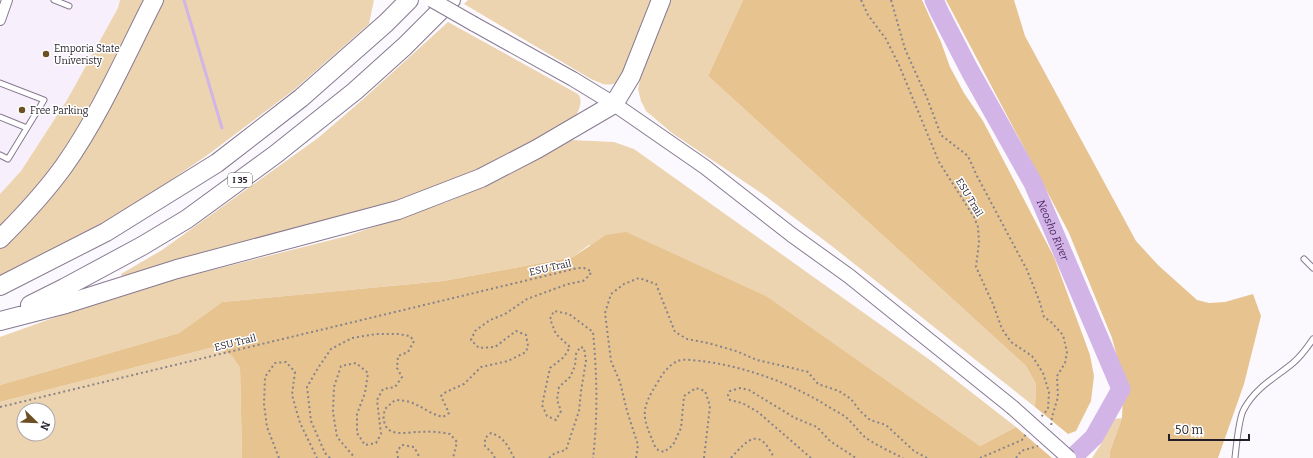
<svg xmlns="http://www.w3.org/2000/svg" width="1313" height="458" font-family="Bitter,serif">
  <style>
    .built { fill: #f7effc }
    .green { fill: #edd4b0; fill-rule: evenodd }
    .forest { fill: #e7c390 }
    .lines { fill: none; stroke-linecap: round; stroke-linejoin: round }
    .stream { stroke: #d3b4e7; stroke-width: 3 }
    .river { stroke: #d3b4e7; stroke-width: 19 }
    .service-casing { stroke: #877a90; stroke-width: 7 }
    .minor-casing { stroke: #877a90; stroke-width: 12 }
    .secondary-casing { stroke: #877a90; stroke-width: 16 }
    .motorway-casing { stroke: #877a90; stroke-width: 20 }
    .path { stroke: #87838a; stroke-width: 2; stroke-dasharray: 2 3; stroke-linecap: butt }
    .service { stroke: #fff; stroke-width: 5 }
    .minor { stroke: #fff; stroke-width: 10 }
    .secondary { stroke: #fff; stroke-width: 14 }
    .motorway { stroke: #fff; stroke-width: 18 }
    .secondary-bridge-casing { stroke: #877a90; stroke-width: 16; stroke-linecap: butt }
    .secondary-bridge { stroke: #fff; stroke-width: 14 }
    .poi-dot { fill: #6c5023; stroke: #fff; stroke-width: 1.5 }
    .labels { text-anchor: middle; stroke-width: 3; stroke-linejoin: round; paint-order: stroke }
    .shield { fill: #fff; stroke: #656268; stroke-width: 1 }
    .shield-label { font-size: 9px; font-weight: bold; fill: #231e27 }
    .poi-label { font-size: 10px; fill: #231e27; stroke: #fff; text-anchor: start }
    .street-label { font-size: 10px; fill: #231e27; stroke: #fff }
    .water-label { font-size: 11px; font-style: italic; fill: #4c2562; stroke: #fff }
  </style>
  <rect width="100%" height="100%" fill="#fcf9fe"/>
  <path class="built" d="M0 0H120L118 8 67 100 21 171 0 194Z"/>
  <path class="green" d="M120 0H147L85 121 42 183 0 230V194L21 171 67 100 118 8Z
    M160 0H374L369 24 295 89 209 154 146 197 99 225 50 252 0 276V247L27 220Z
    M468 0H657L619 82C606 87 603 84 591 79L464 4Z
    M670 0H743L708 76 1026 366 1036 384 1035 407 833 247 764 195 672 133 646 111 641 101 638 89 643 67Z
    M448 22 578 94C584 101 578 111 575 119L444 188 123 280 121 274 162 250 318 138 361 101Z
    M572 140 614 142 634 149 930 360 1016 427 980 446 768 297 589 245 573 257 443 281 222 302 179 333 0 385V337L92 304 149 286 347 236 447 202 501 179Z
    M214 347 232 356 240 368 242 458H0V402ZM24 410H48V434H24Z
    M1122 418 1110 451V458H1092L1101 444 1113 419Z"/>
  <path class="forest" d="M743 0H922L941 42 950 67 964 93 983 121 1054 257 1090 355 1094 376 1091 401 1076 431 1068 434 1035 407 1036 384 1026 366 708 76Z
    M946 0H1014L1025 36 1136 241 1158 265 1197 300 1209 303 1225 302 1253 294 1261 316 1244 384 1218 458H1110V451L1122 418 1123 394 1119 364 1112 338 1069 233Z
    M626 232 768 297 980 446 1016 427 1052 458H242L240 368 232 356 214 347 0 402V385L179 333 222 302 443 281 573 257 606 235Z"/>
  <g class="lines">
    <path class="stream" d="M184 0 222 128"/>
    <path class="river" id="s1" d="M934 0 940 13 970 71 1033 183 1121 389 1094 437 1072 458"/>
    <g class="service-casing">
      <path id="service" d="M54 0 69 6
        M0 83 44 100 8 159 0 155
        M0 117 27 128
        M1304 259 1313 268
        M1235 458C1236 448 1239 417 1244 409 1256 387 1275 378 1293 363 1301 356 1307 348 1313 339"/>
    </g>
    <g class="minor-casing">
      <path id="minor" d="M0 20 7 0"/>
    </g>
    <g class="secondary-casing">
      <path id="secondary" d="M474 24 573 79 614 104 705 167 792 235 849 276 1012 407"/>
    </g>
    <g class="motorway-casing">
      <path id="motorway" d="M0 239C22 217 46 191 64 166 100 115 126 55 154 0
        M0 286 106 232 217 163 301 98 386 23 409 0
        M30 305 64 288 142 246 187 219 276 154 355 91 405 46 451 0
        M0 321 66 304 177 269 398 210 481 178 537 149 614 104 631 76 661 0"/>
    </g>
    <path class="path" d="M861 0 868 15 886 39 899 65 939 162 974 217 978 227 979 242 976 267 993 304 1002 329 1011 342 1032 356 1043 373 1049 392 1048 409 1041 417
      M891 0 905 49 927 98 941 135 968 156 977 176 1027 270 1039 300 1044 317 1051 322 1063 335 1067 352 1065 363 1057 376 1058 397 1052 417 1051 427
      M0 407 578 268H584L591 271 590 275 583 281 568 284 527 299 505 314 490 320 475 331 471 340 479 348 495 347 516 331 526 335 528 346 526 352 508 361 481 367 464 384 446 392 441 396 449 413 443 417C423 412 418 400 395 400L385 409C384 413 383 418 384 421 387 438 407 432 419 432 429 431 440 432 450 434L457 442 453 458
      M279 458 267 427 264 404 265 377 275 363 286 362 295 372 292 395 300 423 317 458
      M330 458 325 453 311 421 307 387 318 368 331 349 352 338 376 334H398L410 336 414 341 408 352 398 356 397 368 402 377 395 387 383 389 377 400 381 434 376 443 365 445 357 433V414L365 393 368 373 356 363 341 366 334 387 333 412 337 437 355 458
      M398 458 397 451 402 445 414 447 420 458
      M495 458 492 453 485 446V438L491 433C504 437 508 446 514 458
      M549 458 555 453 566 450 579 411 581 391 586 361 584 348 580 347 576 354 575 366 570 377 559 387 557 400 561 411 556 420 547 416 542 405 550 368 564 357 570 347 556 334 550 319 554 311 569 314 593 332C597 374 598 416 593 458
      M636 458 638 445 627 411 620 382 611 361 605 313 611 294 624 284 639 278 656 284 675 332 687 339 708 343 736 351 757 360 792 368 808 372 818 384 839 391 851 399 860 411 870 420 886 425 914 451 927 458
      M704 458 710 406 705 391 696 388 684 396 681 428 673 445 664 452 656 449C642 415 639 412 659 380 663 373 670 364 678 361 684 358 695 361 702 361 746 367 791 383 829 407 836 411 844 415 849 420 855 426 860 433 866 438 878 446 891 452 903 458
      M731 458C749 438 759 427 774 458
      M811 458 758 412 742 403 730 400 728 395 730 391 740 388 749 390 795 418 817 427 830 441 856 458
      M980 458 1022 440 1026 434
      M1016 458 1021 451 1038 446"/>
    <use href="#service" class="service"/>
    <use href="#minor" class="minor"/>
    <use href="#secondary" class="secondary"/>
    <use href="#motorway" class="motorway"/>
    <g class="secondary-bridge-casing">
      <path id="secondary-bridge" d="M432 0 474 24
        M1012 407 1069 458"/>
    </g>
    <use href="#secondary-bridge" class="secondary-bridge"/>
  </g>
  <g class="poi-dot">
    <circle cx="46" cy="54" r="4"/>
    <circle cx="22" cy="110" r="4"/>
  </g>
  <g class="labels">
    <rect class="shield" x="228" y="173" width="24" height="14" rx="3"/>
    <g class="shield-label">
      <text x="240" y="183">I 35</text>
    </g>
    <g class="poi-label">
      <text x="54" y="52">Emporia State<tspan x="54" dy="12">Univeristy</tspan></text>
      <text x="30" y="114">Free Parking</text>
    </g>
    <g class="street-label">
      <text transform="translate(970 197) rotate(59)" y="4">ESU Trail</text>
      <text transform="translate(550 267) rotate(-13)" y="4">ESU Trail</text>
      <text transform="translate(235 342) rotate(-14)" y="4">ESU Trail</text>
    </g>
    <g class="water-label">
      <text dy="4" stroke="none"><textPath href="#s1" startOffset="259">Neosho River</textPath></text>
    </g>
  </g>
  <g transform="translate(36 422) rotate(113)"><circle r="19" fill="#ffffff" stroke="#a7a5a9"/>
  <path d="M0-3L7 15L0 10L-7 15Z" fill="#6c5023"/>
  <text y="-6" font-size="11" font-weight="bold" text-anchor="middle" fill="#231e27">N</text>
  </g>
  <path d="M1169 434v6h80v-6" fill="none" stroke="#231e27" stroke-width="2"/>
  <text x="1175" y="434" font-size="12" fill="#231e27" stroke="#ffffff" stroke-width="3" paint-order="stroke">50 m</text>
</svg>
